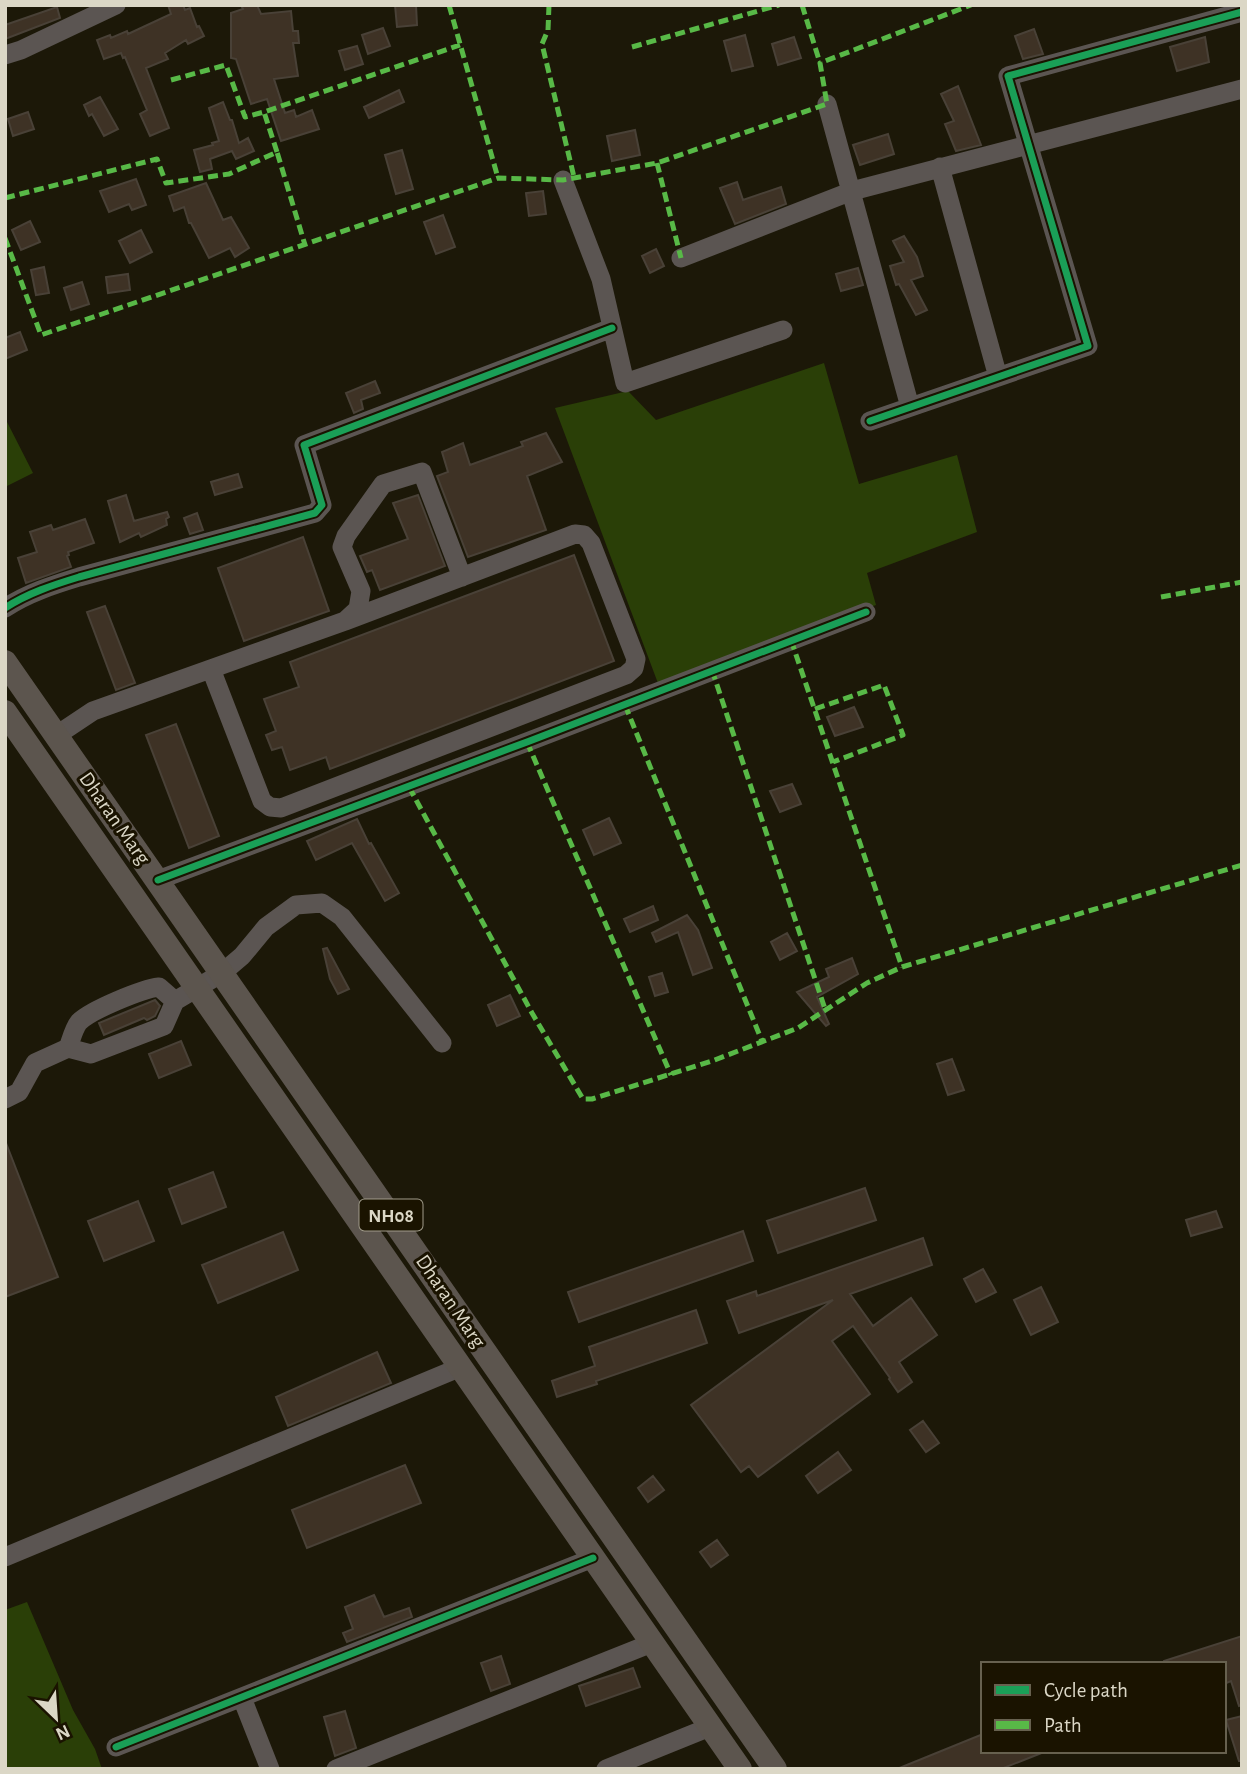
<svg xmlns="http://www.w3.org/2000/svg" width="1247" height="1774" font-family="'Alegreya Sans',sans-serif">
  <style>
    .green { fill: #2a3f07 }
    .building { fill: #3e3225; stroke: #494137; stroke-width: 2 }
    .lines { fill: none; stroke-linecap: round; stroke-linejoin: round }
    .minor { stroke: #5b5552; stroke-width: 19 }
    .major { stroke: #5c554e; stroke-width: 24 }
    .quiet { stroke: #58b947; stroke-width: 5; stroke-dasharray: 10 5; stroke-linecap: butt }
    .cycleway-casing { stroke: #1a1300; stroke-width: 11 }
    .cycleway { stroke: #1a9f57; stroke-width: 7 }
    .labels { text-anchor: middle; stroke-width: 6; stroke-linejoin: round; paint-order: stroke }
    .shield { fill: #1a1300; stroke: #a19c8b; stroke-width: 2 }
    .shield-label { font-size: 19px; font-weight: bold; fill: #dbd7c6 }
    .street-label { font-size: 21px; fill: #dbd7c6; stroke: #1a1300 }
  </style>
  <rect width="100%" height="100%" fill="#1c1808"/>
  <path class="green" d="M824 363 859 484 957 455 977 532 867 573 876 605 659 686 555 408 628 391 656 420Z
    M5 418 33 473 5 487Z
    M27 1602 73 1710 95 1749 102 1769H5V1610Z"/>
  <path class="building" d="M168 5H183L185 10 190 8 197 27 199 26 204 36 188 44 186 40 165 53 168 59 146 68 169 128 150 136 140 114 147 110 125 57 123 58 121 53 104 59 97 40 110 35 111 38 127 31 128 34 171 14Z
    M241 5H257L261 14 291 11 293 31H298L299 43H293L298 76 274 79 285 113 294 110 296 117 312 110 319 129 281 141 267 99 251 104 236 59 231 58V13L243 9Z
    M395 5H416L417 25 397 27Z
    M57 7 60 18 5 39V25Z
    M383 28 390 46 368 54 362 35Z
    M1034 29 1043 54 1023 59 1015 36Z
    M745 35 753 66 732 71 724 41Z
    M794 37 801 58 778 65 772 44Z
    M1205 37 1209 62 1177 71 1170 47Z
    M357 46 363 64 345 70 339 51Z
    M958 86 981 145 956 151 945 124 954 121 941 94Z
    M399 90 404 102 369 118 364 107Z
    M100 97 118 129 104 136 92 114 89 116 84 105Z
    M223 102 230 120H232L239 143 248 138 254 151 236 159 232 151 210 159 212 169 200 172 194 150 213 145 212 143 219 141 209 108Z
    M28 112 34 129 13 136 8 119Z
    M635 130 640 155 612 161 607 136Z
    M888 134 894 154 860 165 853 145Z
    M402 150 413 189 396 194 385 155Z
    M136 179 146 205 132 210 129 204 109 212 100 191Z
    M737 182 743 200 781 187 786 204 735 224 720 188Z
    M206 183 223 220 231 217 249 248 235 257 230 248 209 258 191 223H189L184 207 174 211 169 196Z
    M543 191 546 214 529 216 526 193Z
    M443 215 455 247 436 254 424 222Z
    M30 221 40 242 21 250 12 230Z
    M141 230 152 252 130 263 119 241Z
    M904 236 917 257 923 276 911 280 927 310 916 315 899 284 896 285 890 266 904 262 893 241Z
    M656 249 664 266 650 273 642 256Z
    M44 267 49 293 36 295 31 270Z
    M858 268 863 285 841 291 836 274Z
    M128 274 130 290 108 293 106 277Z
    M82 282 89 304 71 310 64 288Z
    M20 332 27 350 5 359V338Z
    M375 381 380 393 361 400 363 409 354 413 346 393Z
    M546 433 562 462 527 476 546 530 468 557 437 476 448 472 442 452 463 443 470 465 523 446 521 442Z
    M238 474 242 487 215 495 211 482Z
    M126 495 134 521 167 512 169 517 166 519 167 525 141 537 139 533 120 542 108 501Z
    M418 495 445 566 380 590 372 570 367 572 360 556 408 539 393 503Z
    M197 513 203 530 190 534 184 518Z
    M85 519 94 543 68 552 69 555 67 556 71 567 26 583 18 558 37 552 30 532 51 525 53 530Z
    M303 537 329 611 244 641 218 568Z
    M574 555 614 661 330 769 326 757 290 770 282 747 272 750 266 735 276 731 264 699 299 687 290 662Z
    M105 606 135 683 116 690 87 612Z
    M854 707 863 727 835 736 827 717Z
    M176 724 219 836 189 848 146 735Z
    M792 784 801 804 780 812 770 791Z
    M609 818 621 843 594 855 583 830Z
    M357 819 369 844 371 843 399 893 385 901 352 843 316 860 307 841Z
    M653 906 658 920 630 932 624 919Z
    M687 915 698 930 712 968 693 975 678 932 656 942 652 933Z
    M787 933 797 951 780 960 771 942Z
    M327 948 349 989 338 994 330 979 323 949Z
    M852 958 858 974 817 997 829 1024 826 1026 797 992 829 977 826 969Z
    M662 973 668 992 655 996 649 977Z
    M510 995 520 1016 497 1026 488 1005Z
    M155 1000 160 1006 155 1016 147 1020 144 1018 104 1035 99 1023Z
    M181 1041 191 1065 159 1078 149 1054Z
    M952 1059 964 1090 948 1095 937 1064Z
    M6 1143 58 1277 5 1297V1144Z
    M213 1172 226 1207 182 1224 169 1189Z
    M865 1188 876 1220 778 1253 767 1221Z
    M138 1201 154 1241 104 1261 88 1221Z
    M1216 1211 1222 1227 1191 1236 1186 1220Z
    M743 1231 753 1261 579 1322 568 1292Z
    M283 1232 298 1270 218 1303 202 1265Z
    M923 1238 932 1265 850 1294 873 1326 911 1298 937 1335 899 1362 912 1382 898 1392 889 1379 890 1378 853 1326 832 1341 870 1394 758 1477 749 1466 741 1472 691 1405 833 1300 739 1333 727 1301 756 1291 757 1296Z
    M983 1269 996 1292 976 1302 964 1279Z
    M1041 1287 1058 1322 1031 1335 1014 1300Z
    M696 1310 707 1343 596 1381 597 1384 557 1397 552 1381 595 1366 589 1347Z
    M377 1352 391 1383 288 1426 276 1397Z
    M923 1421 939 1443 926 1452 910 1430Z
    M838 1452 851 1470 818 1493 806 1476Z
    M405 1465 421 1503 307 1548 292 1510Z
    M653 1476 664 1490 648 1502 638 1488Z
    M717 1540 728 1555 711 1567 700 1552Z
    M374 1595 384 1617 409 1608 412 1617 347 1642 343 1633 353 1629 345 1607Z
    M1242 1636V1705L1239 1706 1231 1681 1224 1684V1664H1164V1661Z
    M501 1656 510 1684 491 1691 481 1663Z
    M633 1668 640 1687 586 1706 579 1686Z
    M345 1711 356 1748 335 1756 324 1717Z
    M1242 1716V1761H1239L1226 1720Z
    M983 1734V1751L1044 1752 1001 1769H897Z"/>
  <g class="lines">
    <path class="minor" d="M5 55 21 50 116 5
      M827 104 910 407
      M940 167 998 377
      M563 180 601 279 625 383 783 330
      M681 258 852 191 1242 89
      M870 421 1088 346 1008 76 1242 12
      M5 608C28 593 53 585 79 577L315 513 322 505 304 445 612 328
      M211 669 262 801 270 807 281 808 626 675 634 668 636 659 591 543 584 535 575 534 345 621
      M57 735 93 711 345 621 358 609 361 591 342 547 346 536 383 484 422 472 462 577
      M158 880 527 742 866 612
      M68 1048 91 1054 164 1026 175 1001 222 973 242 956 266 927 296 905 322 903 342 917 442 1043
      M5 1099 19 1092 35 1063 68 1048C71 1040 74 1028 79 1022 91 1010 142 989 159 987L175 1001
      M5 1557 461 1367
      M242 1698 270 1769
      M116 1747 593 1558
      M336 1769 652 1643
      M606 1769 710 1727"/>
    <path class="major" d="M5 662 775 1769
      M5 712 740 1769"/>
    <path class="quiet" d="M449 5 498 178
      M549 5 548 30 542 44 574 177
      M802 5 820 63
      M632 47 779 5
      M171 80 226 65 245 117 264 112
      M277 152 264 112 460 45
      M657 163 681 258
      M5 198 157 159 166 183 229 174 277 152 305 245
      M5 238 41 335 498 178 563 180 657 163 827 104 820 63 971 5
      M1161 597 1242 582
      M791 640 902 967
      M712 670 825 1009
      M625 705 762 1041
      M815 709 884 685 903 735 833 762
      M527 742 671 1075
      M409 787 532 1013 583 1099H592L712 1061 798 1028 867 983 902 967 1242 865"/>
    <g class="cycleway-casing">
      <path id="cycleway" d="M870 421 1088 346 1008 76 1242 12
        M5 608C28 593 53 585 79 577L315 513 322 505 304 445 612 328
        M158 880 527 742 866 612
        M116 1747 593 1558"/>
    </g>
    <use href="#cycleway" class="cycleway"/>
  </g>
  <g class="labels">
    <rect class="shield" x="359.5" y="1199.5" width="63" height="31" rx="5"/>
    <g class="shield-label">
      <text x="391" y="1222">NH08</text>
    </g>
    <g class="street-label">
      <text transform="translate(115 818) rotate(55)" y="7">Dharan Marg</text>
      <text transform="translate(451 1301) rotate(56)" y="7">Dharan Marg</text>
    </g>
  </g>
  <rect width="1247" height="1774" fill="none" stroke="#dbd7c6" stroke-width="14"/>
  <rect x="981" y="1662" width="245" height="91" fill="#1a1300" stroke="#67614f" stroke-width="2"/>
  <rect x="995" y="1685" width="35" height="10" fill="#1a9f57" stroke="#67614f" stroke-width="2"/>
  <text x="1044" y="1697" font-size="21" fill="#dbd7c6">Cycle path</text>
  <rect x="995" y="1720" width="35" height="10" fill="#58b947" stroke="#67614f" stroke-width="2"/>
  <text x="1044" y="1732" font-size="21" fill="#dbd7c6">Path</text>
  <g transform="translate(56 1718) rotate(155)" stroke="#1a1300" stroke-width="5" paint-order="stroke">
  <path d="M0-5L12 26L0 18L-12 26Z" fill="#dbd7c6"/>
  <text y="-10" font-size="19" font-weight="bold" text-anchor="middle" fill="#dbd7c6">N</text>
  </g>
</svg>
